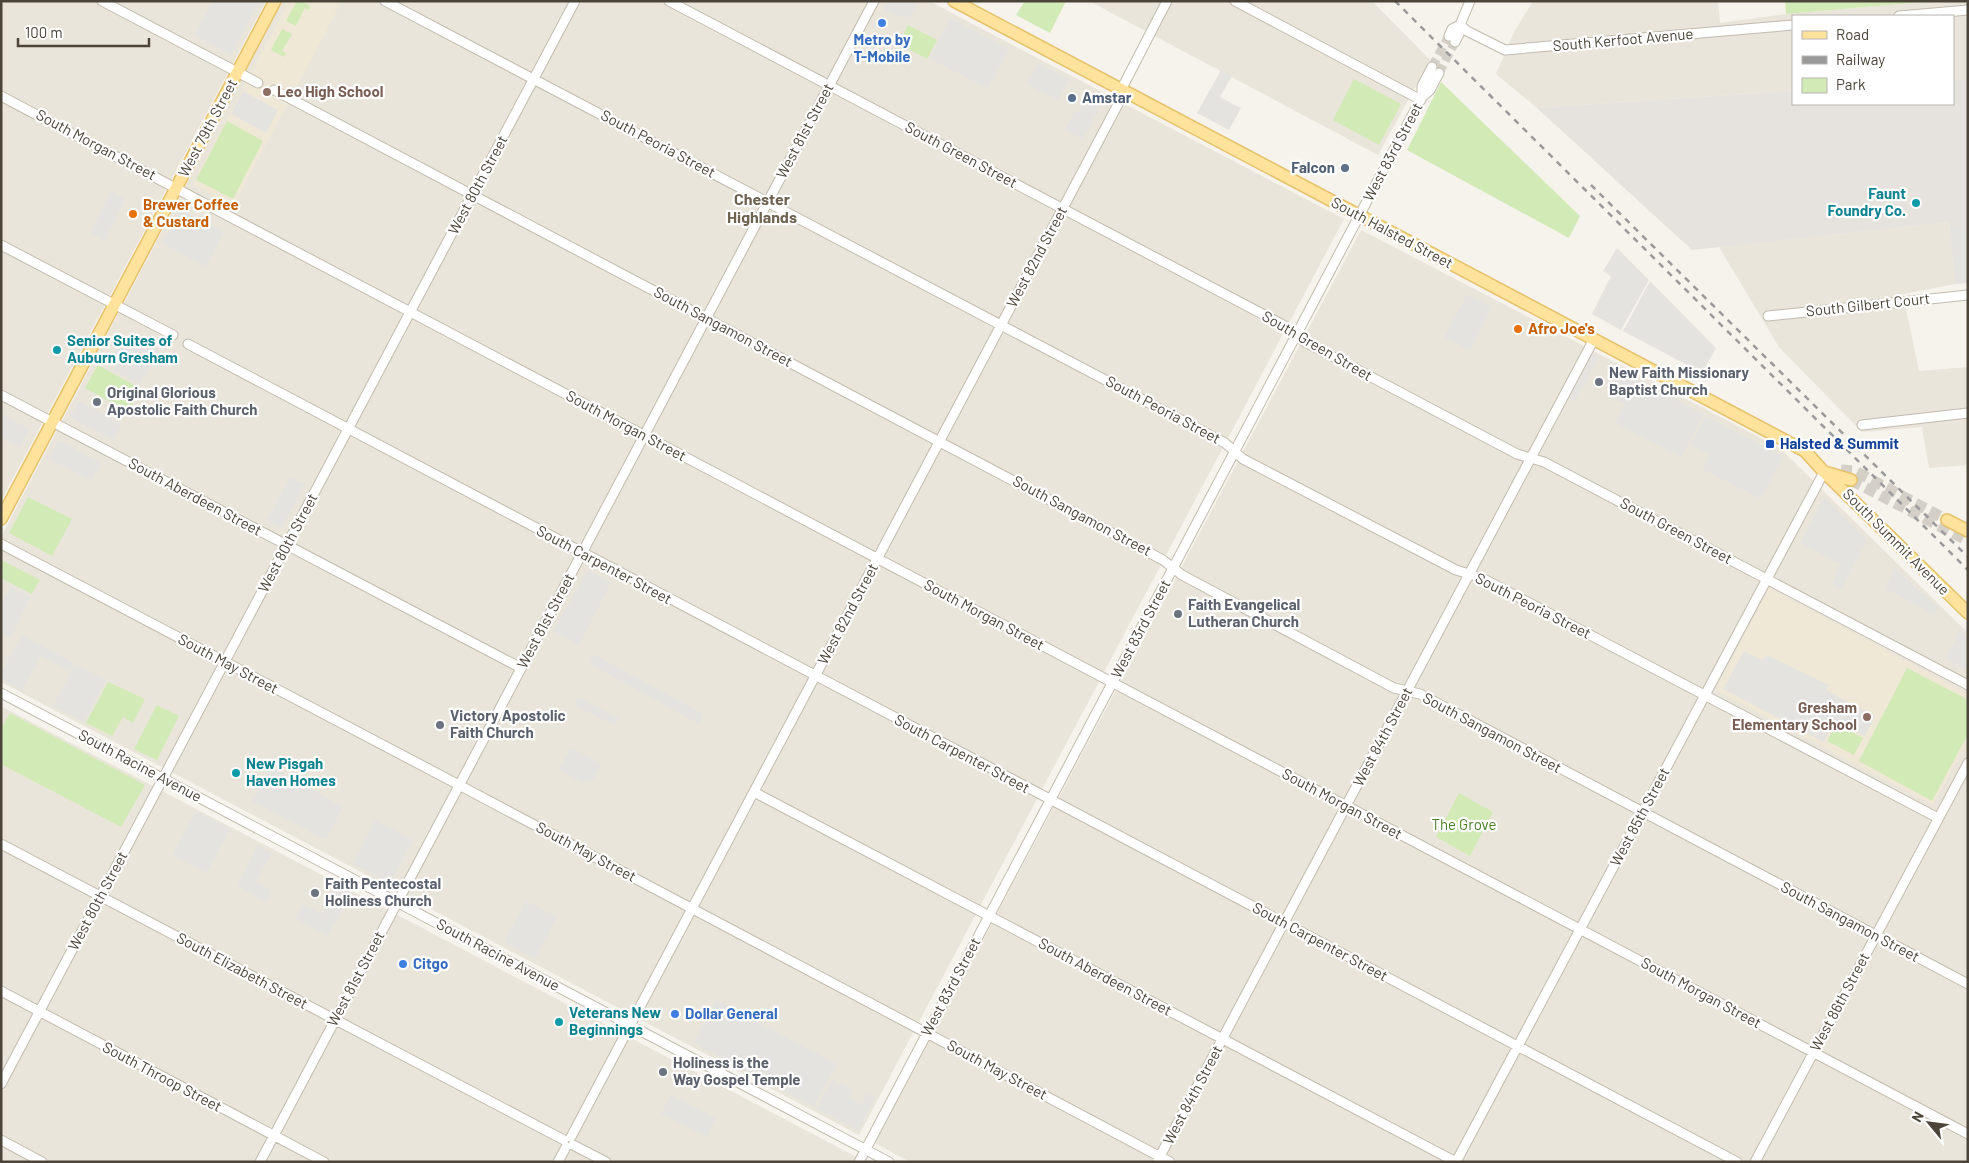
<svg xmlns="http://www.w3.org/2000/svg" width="1969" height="1163" font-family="Barlow,sans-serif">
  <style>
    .residential { fill: #eae5da }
    .industrial { fill: #e6e2dd }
    .education { fill: #efe8d6 }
    .green { fill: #d2eab5 }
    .parking { fill: #e5e3e0 }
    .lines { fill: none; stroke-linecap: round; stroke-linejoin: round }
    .minor-tunnel { stroke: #d4d0c8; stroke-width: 9; stroke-dasharray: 9 4.5; stroke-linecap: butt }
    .major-tunnel { stroke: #d4d0c8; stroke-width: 11; stroke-dasharray: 11 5.5; stroke-linecap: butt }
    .minor-casing { stroke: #c2bbae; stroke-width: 11 }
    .major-casing { stroke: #e6c16a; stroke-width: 14 }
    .minor { stroke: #fff; stroke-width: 9 }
    .major { stroke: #ffe39c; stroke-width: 11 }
    .rail { stroke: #9a9a9a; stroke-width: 2.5; stroke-dasharray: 6 6; stroke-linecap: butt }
    .shop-dot { fill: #3f7fe0; stroke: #fff; stroke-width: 2 }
    .education-dot { fill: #8d6e63; stroke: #fff; stroke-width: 2 }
    .service-dot { fill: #5c6f8a; stroke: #fff; stroke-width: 2 }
    .culture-dot { fill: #0f9aa8; stroke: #fff; stroke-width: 2 }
    .food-dot { fill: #e8710a; stroke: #fff; stroke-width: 2 }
    .worship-dot { fill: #6b7280; stroke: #fff; stroke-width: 2 }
    .transit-dot { fill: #1a4fb4; stroke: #fff; stroke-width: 2 }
    .labels { text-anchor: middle; stroke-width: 4.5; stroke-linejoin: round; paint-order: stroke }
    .shop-label { font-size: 15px; font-weight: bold; fill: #366cbe; stroke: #fff; text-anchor: start }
    .street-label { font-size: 15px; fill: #4b4439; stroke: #fff }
    .education-label { font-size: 15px; font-weight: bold; fill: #785e54; stroke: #fff; text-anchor: start }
    .service-label { font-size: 15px; font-weight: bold; fill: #4e5e75; stroke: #fff; text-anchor: start }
    .culture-label { font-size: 15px; font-weight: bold; fill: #0d838f; stroke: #fff; text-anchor: start }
    .food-label { font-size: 15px; font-weight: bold; fill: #c56008; stroke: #fff; text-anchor: start }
    .worship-label { font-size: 15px; font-weight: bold; fill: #5b616d; stroke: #fff; text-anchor: start }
    .transit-label { font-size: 15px; font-weight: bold; fill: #164399; stroke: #fff; text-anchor: start }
    .park-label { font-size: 15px; fill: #4a7f2a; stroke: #fff }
    .neighbourhood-label { font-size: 16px; font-weight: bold; fill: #6e6250; stroke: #fff }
  </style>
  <rect width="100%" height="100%" fill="#f6f3ec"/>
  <path class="residential" d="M1 1H266L1 501Z
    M283 1H929L1344 219 859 1135 1 682V537Z
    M1089 1H1372L1430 60 1378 155Z
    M1533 1H1718L1720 23 1786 14 1935 1H1968V79L1953 80V16H1793V91L1537 108 1496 74 1514 32Z
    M1949 222 1955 284 1903 294 1919 371 1968 367V465L1929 468 1922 427 1862 432 1779 347 1719 247Z
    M1361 230 1780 448 1968 633V1162H910L875 1143Z
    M1 706 866 1162H1Z"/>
  <path class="industrial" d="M1968 79V283L1955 284 1949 222 1692 250 1537 108 1793 91V104H1953V80Z"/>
  <path class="education" d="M289 1H342L234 205 193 184Z
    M1769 588 1968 694V740L1933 805 1716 690Z"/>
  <path class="green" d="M297 1H301L310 6 309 10 305 8 296 26 286 21Z
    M1025 1H1066L1050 33 1016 15Z
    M1785 1H1935L1786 14Z
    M908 25 937 40 927 59 899 44Z
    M282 29 292 34 282 51 286 53 284 57 271 50Z
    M1354 79 1401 104 1379 145 1333 120Z
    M1441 82 1580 216 1569 238 1407 150Z
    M227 121 263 141 233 199 196 180Z
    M98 365 141 389 129 412 85 388Z
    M28 497 72 519 52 556 9 533Z
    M1 560 40 580 32 594 1 578Z
    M1907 668 1968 700V734L1932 801 1859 761Z
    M108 682 145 699 133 723 123 717 112 736 86 723Z
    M157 705 179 716 157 760 134 749Z
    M10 713 145 785 121 827 1 764V729Z
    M1836 724 1863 738 1854 755 1827 741Z
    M1459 793 1493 812 1470 856 1436 837Z"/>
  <path class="parking" d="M213 1H259L231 55 194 35Z
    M888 1H913L917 3 910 18 905 16H898L884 9Z
    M950 18 1009 49 988 89 929 58Z
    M1038 63 1069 79 1058 100 1027 84Z
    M1221 70 1232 76 1220 97 1241 108 1229 130 1197 113Z
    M243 91 278 110 266 133 231 114Z
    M1089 92 1104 100 1083 139 1065 130 1075 111 1078 112Z
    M111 191 125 199 105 241 90 233Z
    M180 209 224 232 206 267 162 243Z
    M1968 226V281L1957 282 1950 228Z
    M1617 248 1649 280 1621 330 1592 314 1611 276 1603 271Z
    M1650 281 1716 348 1702 373 1623 331Z
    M1467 294 1492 307 1470 351 1444 337Z
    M133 333 160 348 140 385 113 370 119 360 112 356 122 338 128 342Z
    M1591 353 1599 357 1575 402 1567 398Z
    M1620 370 1704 415 1681 457 1615 423 1625 404 1607 394Z
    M79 401 122 424 113 440 70 417Z
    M1 414 30 429 20 447 1 437Z
    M1705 416 1783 456 1761 499 1702 469 1709 455 1690 445Z
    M58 440 101 463 92 481 49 459Z
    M290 477 305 484 281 528 267 520Z
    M1824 497 1867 540 1841 590 1832 584 1840 564 1800 543Z
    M1895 568 1938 608 1934 615 1885 588Z
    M588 570 611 582 579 645 553 631Z
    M11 587 30 597 11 638 1 632V605Z
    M1960 630 1968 638V670L1946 659Z
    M22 635 74 663 69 671 41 656 22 690 1 679V673Z
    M1744 651 1762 660 1767 655 1829 685 1826 690 1875 716 1865 736 1835 720 1824 742 1723 689Z
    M593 654 704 714 699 724 592 665 590 663Z
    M75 664 106 680 84 722 53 706Z
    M578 697 619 718 615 725 573 705Z
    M571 748 602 764 593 780 582 782 558 769Z
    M271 767 343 807 326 840 252 801Z
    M196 811 230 829 207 873 172 855Z
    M375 820 413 840 390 883 353 864Z
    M257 846 272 853 256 881 272 891 267 903 237 886Z
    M337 886 351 894 328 936 295 919 303 904 322 914Z
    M526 901 557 917 535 959 504 942Z
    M716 1000 837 1064 814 1107 693 1043Z
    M832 1079 853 1090 849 1098 861 1105 868 1093 875 1097 859 1131 816 1109Z
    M671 1095 716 1118 707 1137 661 1114Z"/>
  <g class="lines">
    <path class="minor-tunnel" d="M1432 67 1449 36
      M1439 73 1455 42"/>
    <path class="major-tunnel" d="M1841 470 1855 471 1947 520
      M1851 480 1968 541"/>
    <g class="minor-casing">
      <path id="minor" d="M102 1 258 83
        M385 1 1225 443 1243 459 1456 570 1482 578 1938 818
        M669 1 1287 327 1305 342 1517 454 1544 462 1968 685
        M1235 1 1421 100
        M1899 16 1968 10
        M1460 25 1467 31 1505 50 1793 25
        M1449 36 1452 29 1460 25
        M1455 42 1459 34 1460 25 1470 1
        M274 90 1163 560 1182 575 1394 688 1420 694 1968 984
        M1121 90 1167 1
        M1 96 1968 1134
        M1422 97V86L1432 67
        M1 245 173 335
        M1768 316 1968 295
        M188 344 1737 1162
        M1 395 521 668
        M1862 425 1968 413
        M1 544 459 785 1170 1162
        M1 693 889 1162
        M754 792 1456 1162
        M1 844 564 1140
        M1 991 324 1162
        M1 1084 575 1
        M571 1137 1125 91
        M1 1140 42 1162
        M573 1145 606 1162
        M1158 1160 1594 339
        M260 1162 874 1
        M558 1162 566 1147
        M859 1162 1422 97 1430 90 1439 73
        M1456 1162 1824 472
        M1755 1162 1968 763"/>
    </g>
    <g class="major-casing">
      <path id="major" d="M954 1 1805 451 1824 472 1968 613
        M1828 473 1851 480
        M1 519 275 1
        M1947 520 1968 531"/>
    </g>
    <use href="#minor" class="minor"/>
    <use href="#major" class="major"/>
    <path class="rail" d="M1395 1 1968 570
      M1591 185 1968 557"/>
  </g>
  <g class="shop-dot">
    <circle cx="882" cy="23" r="5"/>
    <circle cx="403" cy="964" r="5"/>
    <circle cx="675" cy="1014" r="5"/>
  </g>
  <g class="education-dot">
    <circle cx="267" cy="92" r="5"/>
    <circle cx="1867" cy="717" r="5"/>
  </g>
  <g class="service-dot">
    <circle cx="1072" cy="98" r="5"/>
    <circle cx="1345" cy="168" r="5"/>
  </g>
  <g class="culture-dot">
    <circle cx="1916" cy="203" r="5"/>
    <circle cx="57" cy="350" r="5"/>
    <circle cx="236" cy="773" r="5"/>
    <circle cx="559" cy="1022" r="5"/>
  </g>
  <g class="food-dot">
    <circle cx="133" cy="214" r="5"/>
    <circle cx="1518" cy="329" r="5"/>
  </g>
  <g class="worship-dot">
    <circle cx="1599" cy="382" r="5"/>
    <circle cx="97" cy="402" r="5"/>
    <circle cx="1178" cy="614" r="5"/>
    <circle cx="440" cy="725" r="5"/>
    <circle cx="315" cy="893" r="5"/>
    <circle cx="663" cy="1072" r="5"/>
  </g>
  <rect class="transit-dot" x="1765" y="439" width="10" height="10" rx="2.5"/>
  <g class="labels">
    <g class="shop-label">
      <text x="882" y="45" text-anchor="middle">Metro by<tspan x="882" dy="17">T-Mobile</tspan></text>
      <text x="413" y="969">Citgo</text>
      <text x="685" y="1019">Dollar General</text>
    </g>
    <g class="street-label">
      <text transform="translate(1623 40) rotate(-5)" y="5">South Kerfoot Avenue</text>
      <text transform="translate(208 128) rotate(-62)" y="5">West 79th Street</text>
      <text transform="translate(805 131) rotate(-62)" y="5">West 81st Street</text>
      <text transform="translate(658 144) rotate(28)" y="5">South Peoria Street</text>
      <text transform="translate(96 145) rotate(28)" y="5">South Morgan Street</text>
      <text transform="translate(1393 152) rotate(-62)" y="5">West 83rd Street</text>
      <text transform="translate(961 155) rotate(28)" y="5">South Green Street</text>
      <text transform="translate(478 185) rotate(-62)" y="5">West 80th Street</text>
      <text transform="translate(1392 233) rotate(28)" y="5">South Halsted Street</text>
      <text transform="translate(1037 257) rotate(-62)" y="5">West 82nd Street</text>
      <text transform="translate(1868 305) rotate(-6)" y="5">South Gilbert Court</text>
      <text transform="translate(723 327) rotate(28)" y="5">South Sangamon Street</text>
      <text transform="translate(1317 346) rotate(30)" y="5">South Green Street</text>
      <text transform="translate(1163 410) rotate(28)" y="5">South Peoria Street</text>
      <text transform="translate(626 426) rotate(28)" y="5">South Morgan Street</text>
      <text transform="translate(195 497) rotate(28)" y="5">South Aberdeen Street</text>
      <text transform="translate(1082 516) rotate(28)" y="5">South Sangamon Street</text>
      <text transform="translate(1676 531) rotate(28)" y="5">South Green Street</text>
      <text transform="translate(1896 542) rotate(45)" y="5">South Summit Avenue</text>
      <text transform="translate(288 543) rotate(-62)" y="5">West 80th Street</text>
      <text transform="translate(604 565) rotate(28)" y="5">South Carpenter Street</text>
      <text transform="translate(1533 606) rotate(27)" y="5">South Peoria Street</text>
      <text transform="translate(848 614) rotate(-62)" y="5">West 82nd Street</text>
      <text transform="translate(984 615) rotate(28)" y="5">South Morgan Street</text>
      <text transform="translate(546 621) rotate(-62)" y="5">West 81st Street</text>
      <text transform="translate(1141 629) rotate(-62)" y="5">West 83rd Street</text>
      <text transform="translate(228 664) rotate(28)" y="5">South May Street</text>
      <text transform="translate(1492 733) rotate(28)" y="5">South Sangamon Street</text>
      <text transform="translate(1383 737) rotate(-62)" y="5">West 84th Street</text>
      <text transform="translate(962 754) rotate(28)" y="5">South Carpenter Street</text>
      <text transform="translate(140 766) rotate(28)" y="5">South Racine Avenue</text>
      <text transform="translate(1342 804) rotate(28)" y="5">South Morgan Street</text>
      <text transform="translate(1640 817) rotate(-62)" y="5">West 85th Street</text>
      <text transform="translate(586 852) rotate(28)" y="5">South May Street</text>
      <text transform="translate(98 901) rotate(-62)" y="5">West 80th Street</text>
      <text transform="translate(1850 922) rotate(28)" y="5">South Sangamon Street</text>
      <text transform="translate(1320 942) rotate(28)" y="5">South Carpenter Street</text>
      <text transform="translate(498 955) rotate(28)" y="5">South Racine Avenue</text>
      <text transform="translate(242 971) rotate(28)" y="5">South Elizabeth Street</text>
      <text transform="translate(1105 977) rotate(28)" y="5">South Aberdeen Street</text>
      <text transform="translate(356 979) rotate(-62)" y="5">West 81st Street</text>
      <text transform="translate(951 987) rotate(-62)" y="5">West 83rd Street</text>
      <text transform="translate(1701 993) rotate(28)" y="5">South Morgan Street</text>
      <text transform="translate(1840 1002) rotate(-62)" y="5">West 86th Street</text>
      <text transform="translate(997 1070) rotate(28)" y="5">South May Street</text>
      <text transform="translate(162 1077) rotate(28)" y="5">South Throop Street</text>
      <text transform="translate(1193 1095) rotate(-62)" y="5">West 84th Street</text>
    </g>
    <g class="education-label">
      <text x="277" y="97">Leo High School</text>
      <text x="1857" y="713" text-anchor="end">Gresham<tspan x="1857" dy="17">Elementary School</tspan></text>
    </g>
    <g class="service-label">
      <text x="1082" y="103">Amstar</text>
      <text x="1335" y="173" text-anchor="end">Falcon</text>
    </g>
    <g class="culture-label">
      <text x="1906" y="199" text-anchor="end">Faunt<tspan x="1906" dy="17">Foundry Co.</tspan></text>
      <text x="67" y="346">Senior Suites of<tspan x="67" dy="17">Auburn Gresham</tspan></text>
      <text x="246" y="769">New Pisgah<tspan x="246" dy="17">Haven Homes</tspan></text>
      <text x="569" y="1018">Veterans New<tspan x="569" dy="17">Beginnings</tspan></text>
    </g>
    <g class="food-label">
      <text x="143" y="210">Brewer Coffee<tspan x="143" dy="17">&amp; Custard</tspan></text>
      <text x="1528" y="334">Afro Joe's</text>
    </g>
    <g class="worship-label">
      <text x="1609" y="378">New Faith Missionary<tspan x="1609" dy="17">Baptist Church</tspan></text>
      <text x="107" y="398">Original Glorious<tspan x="107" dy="17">Apostolic Faith Church</tspan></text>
      <text x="1188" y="610">Faith Evangelical<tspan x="1188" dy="17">Lutheran Church</tspan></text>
      <text x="450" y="721">Victory Apostolic<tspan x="450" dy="17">Faith Church</tspan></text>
      <text x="325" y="889">Faith Pentecostal<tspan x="325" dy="17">Holiness Church</tspan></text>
      <text x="673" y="1068">Holiness is the<tspan x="673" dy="17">Way Gospel Temple</tspan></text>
    </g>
    <g class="transit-label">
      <text x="1780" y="449">Halsted &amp; Summit</text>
    </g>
    <g class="park-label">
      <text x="1464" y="830">The Grove</text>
    </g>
    <g class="neighbourhood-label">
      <text x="762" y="205">Chester<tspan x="762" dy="18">Highlands</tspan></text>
    </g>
  </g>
  <rect width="1969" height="1163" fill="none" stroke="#4b4439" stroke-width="5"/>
  <rect x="1792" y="15" width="162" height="90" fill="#ffffff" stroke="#b7b4b0"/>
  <rect x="1802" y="31" width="25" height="8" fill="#ffe39c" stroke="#b7b4b0"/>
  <text x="1836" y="40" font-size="15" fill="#4b4439">Road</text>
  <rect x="1802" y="56" width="25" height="8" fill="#9a9a9a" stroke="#b7b4b0"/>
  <text x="1836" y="65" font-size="15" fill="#4b4439">Railway</text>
  <rect x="1802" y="78" width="25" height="15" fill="#d2eab5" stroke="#b7b4b0"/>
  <text x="1836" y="90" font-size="15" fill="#4b4439">Park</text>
  <g transform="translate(1929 1123) rotate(299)" stroke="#ffffff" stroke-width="4" paint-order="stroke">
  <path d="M0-4L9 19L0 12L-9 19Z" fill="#4b4439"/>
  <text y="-8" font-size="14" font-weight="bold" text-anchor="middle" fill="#4b4439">N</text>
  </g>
  <path d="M18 38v8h131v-8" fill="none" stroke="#4b4439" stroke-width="2.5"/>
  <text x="25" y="38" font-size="15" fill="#4b4439" stroke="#ffffff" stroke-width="4" paint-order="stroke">100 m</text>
</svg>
